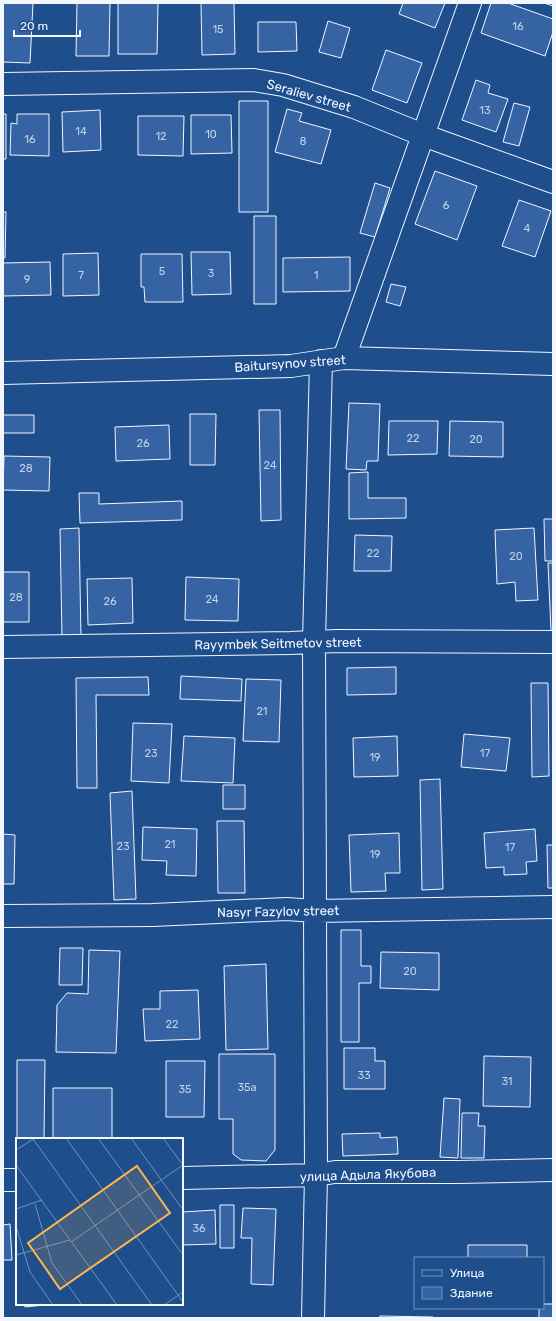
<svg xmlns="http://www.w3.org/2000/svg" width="556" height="1321" font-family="Rubik,sans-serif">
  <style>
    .building { fill: #3563a3; stroke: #f2f6ff }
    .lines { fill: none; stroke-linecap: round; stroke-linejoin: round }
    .minor-casing { stroke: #f2f6ff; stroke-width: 24 }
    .minor { stroke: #1f4e8c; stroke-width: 22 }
    .labels { text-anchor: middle; stroke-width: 3; stroke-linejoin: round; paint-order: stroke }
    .number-label { font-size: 11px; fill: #c3d1e8 }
    .street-label { font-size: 13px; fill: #f2f6ff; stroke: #1f4e8c }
    .inset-road { fill: none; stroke: #7391ba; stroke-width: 1 }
    .view { fill: #ffb74d; fill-opacity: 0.15; stroke: #ffb74d; stroke-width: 2 }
    .inset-edge { fill: none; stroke: #f2f6ff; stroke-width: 2 }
  </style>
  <rect width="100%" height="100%" fill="#1f4e8c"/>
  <path class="building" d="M3 3H33L30 63 3 62Z
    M77 3H110L109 56H76Z
    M118 3H158L157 54H118Z
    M201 3H234L235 54 202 55Z
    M403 3H445L435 28 399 14Z
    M491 3H508L553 19V32L545 56 481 33Z
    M544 3H553V6Z
    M328 21 350 28 341 58 319 52Z
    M258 22H296L297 51 258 52Z
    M386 50 422 63 407 103 372 90Z
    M476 80 490 85 488 93 508 99 496 132 462 120Z
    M239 101H268V212H239Z
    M514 103 530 107 519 146 503 142Z
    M287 109 302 113 299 121 331 130 321 164 275 152Z
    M100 110 101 150 63 152 62 112Z
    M3 114H6V159H3Z
    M17 114H49V156L10 155 11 123 17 124Z
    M191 115H231L232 153 191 154Z
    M138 116H184L183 156 138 155Z
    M435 171 477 186 457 240 415 224Z
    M375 183 390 188 375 237 360 233Z
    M519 200 551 211 535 257 502 246Z
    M3 212H6L5 258H3Z
    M254 216H276V304H254Z
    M191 252H230L231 294 192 295Z
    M98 253 99 295 63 296V254Z
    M141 254H182L183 302H145L144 287H141Z
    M350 257V291L283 292V258Z
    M50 262 51 295 3 296V263Z
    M391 284 406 287 400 306 386 302Z
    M349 403 380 404 378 461H367L366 470 346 469Z
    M259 410H280L281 520 261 521Z
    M190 414H216L215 465H190Z
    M3 415H34V433H3Z
    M389 421H438L437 454 388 455Z
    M450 421 503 422V457L449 456Z
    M169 425 170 459 116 461 115 427Z
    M4 456 50 457 49 491 3 490Z
    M368 472V498H406V518L349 519V473Z
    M79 493H99V504L182 501V520L80 523Z
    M544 519H553V561H545Z
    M79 528 81 638H62L60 529Z
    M534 528 538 600 516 601 515 582 497 584 495 530Z
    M355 535 392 536 391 571H354Z
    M548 563H553V631H551Z
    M3 572H29V622H3Z
    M186 577 239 579 238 621 185 620Z
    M132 578 133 623 88 625 87 579Z
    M396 667V694L347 695V668Z
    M181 676 242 679 241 701 180 699Z
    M148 677 149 695H96L97 788H77L76 678Z
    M246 679 281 680 279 742 243 741Z
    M531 683H548L549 776 532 777Z
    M133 723 172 724 169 783 131 781Z
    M464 734 510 738 506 771 461 767Z
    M184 736 235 738 233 783 181 781Z
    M397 736 398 776 354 777 353 738Z
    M440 779 443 889 422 890 420 780Z
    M223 785H245V809H223Z
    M132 791 136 899 114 900 110 793Z
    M217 821H244L245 893H218Z
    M143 827 197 829 196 876 166 875 167 861 142 860Z
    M535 829 537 861 526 862 527 874 504 875V867L486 868 484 833Z
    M399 833 400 873H385L386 891 351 892 349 835Z
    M3 834 15 835 14 884H3Z
    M547 845H553V888H548Z
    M341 930H361V966H371V983H359V1042H341Z
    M60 948H83L82 985H59Z
    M89 950 120 951 116 1053 56 1052 57 1005 67 993 88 994Z
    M381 952 439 953V990L380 988Z
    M266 964 268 1049 226 1050 224 966Z
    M198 990 200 1039 145 1041 143 1009H160V991Z
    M344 1048H375V1061H385V1089H344Z
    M219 1054H275V1150L266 1161 241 1160 233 1154V1119H219Z
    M484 1056 531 1057 530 1107 483 1106Z
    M17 1060H45L44 1139H17Z
    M166 1061H205L204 1117H166Z
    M53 1088H112V1139H53Z
    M444 1098 460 1099 458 1158 440 1157Z
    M462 1113H479L478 1126H485L484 1158H461Z
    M380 1133V1138L397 1137 398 1154 343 1156 342 1134Z
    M220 1205H234V1248H220Z
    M243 1208 276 1209 273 1285 251 1284 252 1238H241Z
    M215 1210 216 1244 182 1245V1212Z
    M10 1224 12 1260H3V1225Z
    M468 1245H527V1258H468Z
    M24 1304H44V1305L25 1307Z
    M543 1304H553V1318H539V1308H543Z
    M380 1316 433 1317V1318H379Z"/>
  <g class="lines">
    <g class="minor-casing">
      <path id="minor" d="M3 84 254 80 283 85 354 107 423 135 553 182
        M344 358 470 3
        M3 373 291 366 344 358 553 364
        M3 647 290 643 337 641 553 642
        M3 916 153 915 286 909 316 911 553 907
        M182 1178 316 1175 335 1172H458L553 1170
        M3 1180H17
        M313 1318 316 1175 314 642 321 361"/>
    </g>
    <use href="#minor" class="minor"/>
  </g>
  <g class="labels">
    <g class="number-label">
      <text x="518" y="30">16</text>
      <text x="218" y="33">15</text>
      <text x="485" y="114">13</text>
      <text x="81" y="135">14</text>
      <text x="211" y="138">10</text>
      <text x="161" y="140">12</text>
      <text x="30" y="143">16</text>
      <text x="303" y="145">8</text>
      <text x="446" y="209">6</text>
      <text x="527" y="232">4</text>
      <text x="162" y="275">5</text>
      <text x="211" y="277">3</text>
      <text x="81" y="279">7</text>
      <text x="316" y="279">1</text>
      <text x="27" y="283">9</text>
      <text x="413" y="442">22</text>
      <text x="476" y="443">20</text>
      <text x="143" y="447">26</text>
      <text x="270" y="469">24</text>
      <text x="26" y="472">28</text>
      <text x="373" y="557">22</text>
      <text x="516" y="560">20</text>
      <text x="16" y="601">28</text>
      <text x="212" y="603">24</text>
      <text x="110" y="605">26</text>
      <text x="262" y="715">21</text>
      <text x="151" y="757">23</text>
      <text x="485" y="757">17</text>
      <text x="375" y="761">19</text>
      <text x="170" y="848">21</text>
      <text x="123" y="850">23</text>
      <text x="510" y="851">17</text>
      <text x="375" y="858">19</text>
      <text x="410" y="975">20</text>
      <text x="172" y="1028">22</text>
      <text x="364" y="1079">33</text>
      <text x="507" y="1085">31</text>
      <text x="247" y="1091">35а</text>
      <text x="185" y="1093">35</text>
      <text x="199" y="1232">36</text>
    </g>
    <g class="street-label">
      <text transform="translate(309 95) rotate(16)" y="5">Seraliev street</text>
      <text transform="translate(290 363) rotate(-4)" y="5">Baitursynov street</text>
      <text transform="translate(278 643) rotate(-1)" y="5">Rayymbek Seitmetov street</text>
      <text transform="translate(278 911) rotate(-1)" y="5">Nasyr Fazylov street</text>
      <text transform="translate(368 1174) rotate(-2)" y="5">улица Адыла Якубова</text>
    </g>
  </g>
  <g transform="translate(16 1138)">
    <rect width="167" height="167" fill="#1f4e8c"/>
    <path class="inset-road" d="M50 0 167 164M82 0 167 117M115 0 167 72M147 0 167 27M17 1 136 167M0 12 19 0M0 27 101 167M19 66 36 125 66 167M0 71 26 62M0 88 14 134 37 167M55 104 167 27M0 117 54 102M148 167 167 154"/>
    <path class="view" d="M121 28 154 75 44 151 12 105Z"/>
    <rect width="167" height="167" class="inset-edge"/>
  </g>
  <rect width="556" height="1321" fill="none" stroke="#f2f6ff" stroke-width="8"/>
  <rect x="414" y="1257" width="130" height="52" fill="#1f4e8c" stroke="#7391ba"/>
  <rect x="422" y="1270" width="20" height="6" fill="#1f4e8c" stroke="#7391ba"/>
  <text x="450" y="1277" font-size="12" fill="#f2f6ff">Улица</text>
  <rect x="422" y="1287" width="20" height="12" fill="#3563a3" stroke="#7391ba"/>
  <text x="450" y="1297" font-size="12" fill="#f2f6ff">Здание</text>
  <path d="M14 30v6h66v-6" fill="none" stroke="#f2f6ff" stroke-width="2"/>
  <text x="20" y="30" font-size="12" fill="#f2f6ff" stroke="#1f4e8c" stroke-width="3" paint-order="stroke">20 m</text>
</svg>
